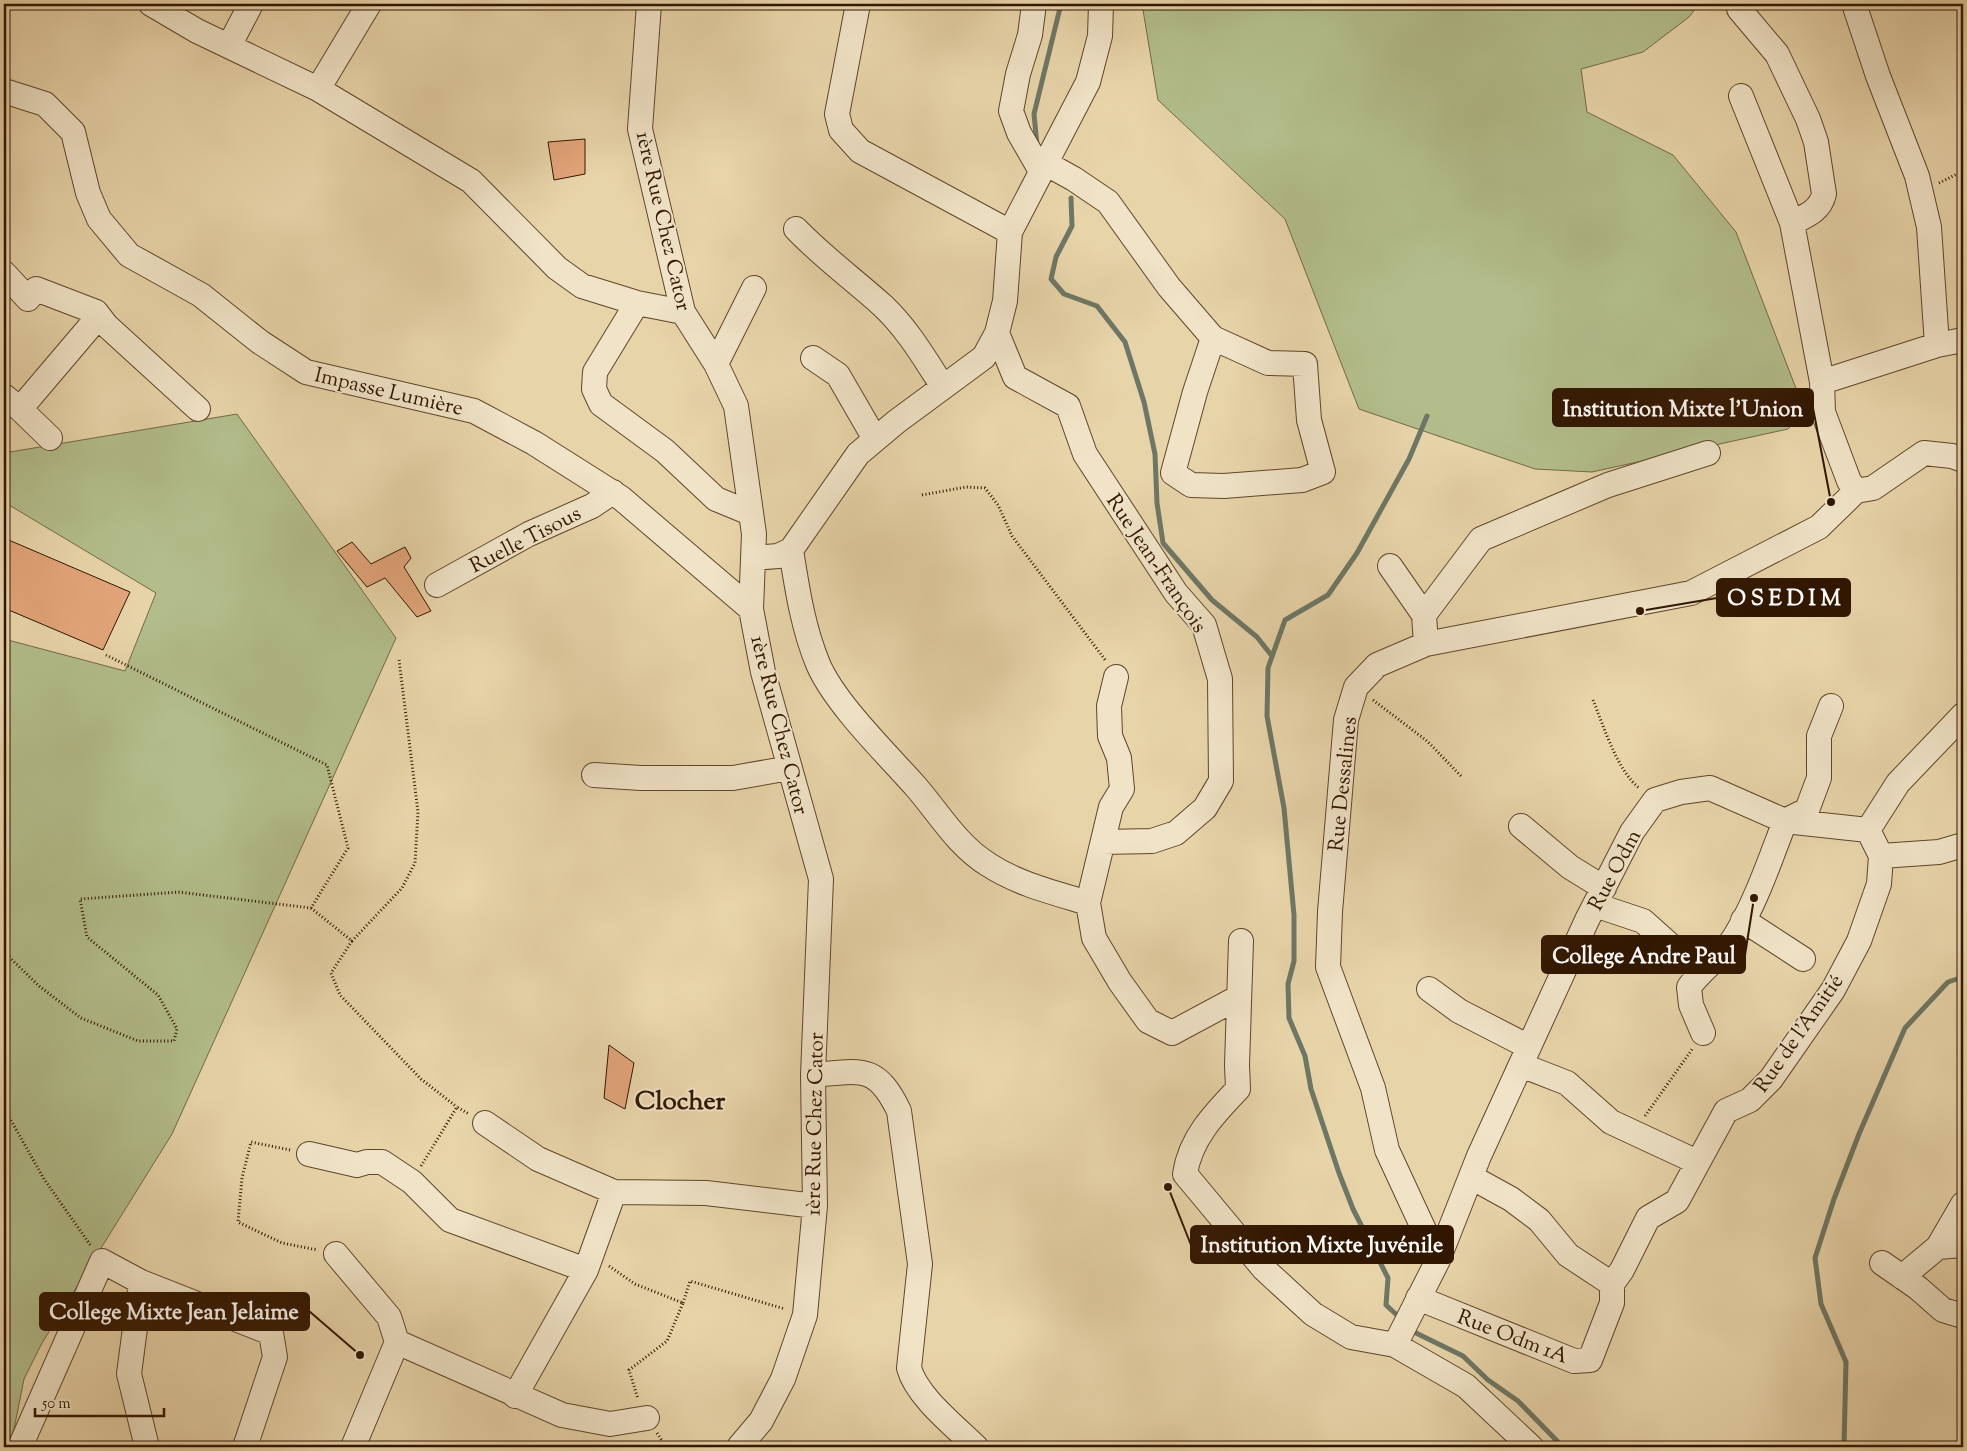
<svg xmlns="http://www.w3.org/2000/svg" width="1967" height="1451" font-family="'Sorts Mill Goudy',serif">
  <style>
    .green { fill: #b2bd8b; stroke: #726a46 }
    .lines { fill: none; stroke-linecap: round; stroke-linejoin: round }
    .stream { stroke: #6e7765; stroke-width: 5 }
    .building { fill: #e3a57a; stroke: #311600 }
    .minor-casing { stroke: #5f462a; stroke-width: 26 }
    .path { stroke: #311600; stroke-width: 3; stroke-dasharray: 1 2.5; stroke-linecap: butt }
    .minor { stroke: #f0e3c7; stroke-width: 24 }
    .labels { text-anchor: middle; stroke-width: 4; stroke-linejoin: round; paint-order: stroke }
    .street-label { font-size: 21px; fill: #311600; stroke: #f0e3c7 }
    .district-label { font-size: 26px; font-weight: bold; fill: #311600; stroke: #f0e3c7 }
    .leader { fill: none; stroke: #311600; stroke-width: 2 }
    .callout-dot { fill: #311600; stroke: #f0e3c7; stroke-width: 2 }
    .callout { fill: #311600; stroke: #311600; stroke-width: 2 }
    .callout-label { font-size: 22px; text-anchor: middle; font-weight: bold; fill: #fff }
  </style>
  <rect width="100%" height="100%" fill="#e8d4a9"/>
  <filter id="stains"><feTurbulence type="fractalNoise" baseFrequency=".004" numOctaves="4"/><feColorMatrix values="0 0 0 0 .2 0 0 0 0 .09 0 0 0 0 .02 0 0 0 .5 -.17"/></filter>
  <radialGradient id="worn" r=".72"><stop offset=".6" stop-color="#630" stop-opacity="0"/><stop offset="1" stop-color="#630" stop-opacity=".3"/></radialGradient>
  <path class="green" d="M1142 4H1699L1689 17 1643 52 1581 69 1587 112 1673 155 1736 232 1805 412 1788 429 1592 472 1535 469 1359 409 1285 219 1158 100Z
    M237 414 396 638 172 1134 42 1343 24 1379 13 1434 4 1447V639L125 671 156 593 4 502V453Z"/>
  <g class="lines">
    <path class="stream" d="M1037 145 1034 114 1061 4
      M1071 198 1072 226 1056 257 1051 279 1064 294 1097 306 1125 342 1144 402 1155 454 1157 503 1163 543 1212 600 1257 637 1272 656
      M1400 1318 1386 1305 1388 1278 1353 1209 1339 1173 1311 1089 1305 1056 1289 1018 1288 984 1294 961V915L1284 808 1267 716 1268 668 1285 620 1328 595 1357 553 1409 459 1427 416
      M1410 1327 1416 1333 1463 1356 1488 1380 1518 1401 1563 1447
      M1844 1447 1846 1362 1821 1304 1815 1258 1834 1199 1859 1134 1905 1028 1948 982 1963 977"/>
  </g>
  <path class="building" d="M585 139V174L554 180 548 142Z
    M4 538 130 592 103 650 4 608Z
    M352 542 371 564 405 547 411 558 404 567 431 611 417 617 385 578 367 587 337 551Z
    M609 1045 634 1063 625 1109 604 1098Z"/>
  <g class="lines">
    <g class="minor-casing">
      <path id="minor" d="M151 4 197 31 318 89 471 181 557 268 582 286 637 303 683 312
        M649 4 640 129 683 312 716 364 736 406 754 534 751 609 763 672 821 879 813 1075 815 1206 805 1315 783 1379 761 1421 739 1447
        M858 4 837 114 841 130 860 151 1010 232
        M1034 4 1030 35 1018 74 1011 111 1019 133 1038 166 1045 163 1074 179 1108 202 1169 287 1213 338 1268 363 1305 364 1309 420 1323 472 1302 480 1224 486 1191 485 1173 473 1195 392 1213 338
        M1854 4 1878 76 1917 176 1929 227 1937 345
        M1739 9 1777 54 1808 119 1816 142 1824 194C1820 211 1806 216 1792 223
        M229 46 251 4
        M318 89 369 4
        M4 91 45 104 73 132 88 193 99 219 129 255 201 295 260 342 306 372 474 411 534 443 621 498 751 609
        M1741 96 1792 223 1822 382
        M796 229C823 257 853 279 882 305 907 328 925 359 943 387
        M4 273 28 299 36 289 96 312 106 325 198 409
        M637 303 595 372 594 389 601 404 665 451 716 499 750 513
        M997 333 1015 377 1068 406 1085 454 1176 593 1204 625 1220 679 1221 781 1205 808 1176 833 1152 841 1103 842
        M1963 340 1937 345 1822 382 1823 412 1849 481 1856 491 1873 488 1924 453 1952 456 1963 460
        M813 358 838 375 875 439
        M716 364 754 288
        M4 396 20 409 99 316
        M20 409 50 438
        M791 550C797 588 803 628 818 664 835 704 888 755 917 788 940 815 958 846 989 865 1018 884 1055 893 1088 903
        M754 558 778 556 791 550 858 454 896 422 984 357 997 333 1005 301 1010 232 1088 82 1100 36 1101 4
        M1390 566 1424 615
        M437 585 529 534 592 506 613 492
        M1426 644 1424 615 1481 539 1608 485 1708 453
        M1116 677 1109 706 1110 736 1119 758 1122 789 1111 807 1088 903 1094 938 1120 982 1148 1021 1172 1033 1239 997
        M594 775 641 778H733L790 768
        M1521 826 1570 867 1604 888
        M1868 830 1898 783 1963 715
        M1881 856 1939 852 1963 845
        M1595 905 1643 921 1700 972
        M1743 920 1803 959
        M1241 941 1237 1065 1238 1089C1214 1114 1190 1139 1185 1174L1264 1269 1313 1314 1351 1337 1395 1345 1466 1386 1531 1447
        M1429 989 1459 1011 1529 1047
        M1703 1033 1691 1005 1689 987C1702 969 1722 956 1734 938 1756 902 1770 860 1785 821L1868 830 1881 856
        M1521 1065 1567 1083 1611 1122 1697 1162
        M813 1075C860 1071 876 1063 899 1111L920 1264 909 1368C917 1397 955 1426 976 1447
        M485 1123 538 1159 614 1192 706 1193 815 1206
        M309 1154 357 1165 367 1162H382L412 1182 450 1220 586 1270
        M1471 1177 1511 1199 1539 1220 1568 1255 1612 1284 1622 1270 1648 1218 1677 1201 1726 1111 1750 1100 1771 1079 1833 990 1859 941 1879 884 1881 856
        M1938 1247 1963 1245
        M336 1254 389 1317 397 1342 562 1415 610 1424 647 1418
        M1438 1260 1387 1150 1373 1088 1328 967 1330 912 1346 720 1356 687 1377 665 1426 644 1691 593 1819 527 1856 491
        M1882 1263 1918 1288 1943 1310 1963 1316
        M1902 1277 1938 1247 1963 1204
        M141 1282 129 1374 147 1447
        M1418 1298 1574 1361 1590 1360 1612 1303V1284
        M1395 1345 1438 1260 1479 1156 1587 920 1632 832 1655 800 1681 792 1710 788 1785 821 1807 810 1819 778V736L1831 706
        M515 1396 586 1270 614 1192
        M20 1447 102 1261 141 1282 271 1333 275 1357 246 1444
        M353 1447 397 1342"/>
    </g>
    <path class="path" d="M1939 183 1963 171
      M922 495 966 487 985 488 998 505 1012 536 1106 661
      M1373 700 1427 741 1461 776
      M1593 700C1604 727 1617 770 1639 788
      M311 908 352 941 402 888 415 863 418 812 399 660
      M352 941 331 973 340 995 421 1079 457 1107
      M4 952 39 986 81 1018 138 1041H174L177 1029 158 995 87 937 80 899 178 892 311 908 348 848 327 765 106 655
      M4 1108 44 1179 91 1246
      M1645 1116 1693 1048
      M290 1150 251 1142 242 1178 238 1222 282 1243 318 1250
      M421 1166 457 1107 469 1114
      M609 1266 635 1284 683 1303 667 1341 629 1370 638 1399
      M683 1303 690 1281 785 1309
      M657 1433 666 1447"/>
    <use href="#minor" class="minor"/>
  </g>
  <g class="labels">
    <g class="street-label">
      <text transform="translate(664 221) rotate(77)" y="7">1ère Rue Chez Cator</text>
      <text transform="translate(389 391) rotate(13)" y="7">Impasse Lumière</text>
      <text transform="translate(525 539) rotate(-27)" y="7">Ruelle Tisous</text>
      <text transform="translate(1157 563) rotate(56)" y="7">Rue Jean-François</text>
      <text transform="translate(780 725) rotate(76)" y="7">1ère Rue Chez Cator</text>
      <text transform="translate(1342 784) rotate(-84)" y="7">Rue Dessalines</text>
      <text transform="translate(1614 870) rotate(-62)" y="7">Rue Odm</text>
      <text transform="translate(1798 1033) rotate(-55)" y="7">Rue de l'Amitié</text>
      <text transform="translate(814 1124) rotate(-89)" y="7">1ère Rue Chez Cator</text>
      <text transform="translate(1513 1336) rotate(21)" y="7">Rue Odm 1A</text>
    </g>
    <g class="district-label">
      <text x="680" y="1109">Clocher</text>
    </g>
  </g>
  <path class="leader" d="M1831 502L1813 408M1640 611L1717 598M1754 898L1745 955M1168 1187L1191 1245M360 1355L309 1311"/>
  <g class="callout-dot">
    <circle cx="1831" cy="502" r="5"/>
    <circle cx="1640" cy="611" r="5"/>
    <circle cx="1754" cy="898" r="5"/>
    <circle cx="1168" cy="1187" r="5"/>
    <circle cx="360" cy="1355" r="5"/>
  </g>
  <g class="callout">
    <rect x="1553" y="389" width="260" height="37" rx="5"/>
    <rect x="1717" y="579" width="133" height="37" rx="5"/>
    <rect x="1542" y="936" width="203" height="37" rx="5"/>
    <rect x="1191" y="1226" width="262" height="37" rx="5"/>
    <rect x="40" y="1293" width="269" height="37" rx="5"/>
  </g>
  <g class="callout-label">
    <text x="1683" y="416">Institution Mixte l'Union</text>
    <text x="1784" y="605">O S E D I M</text>
    <text x="1644" y="963">College Andre Paul</text>
    <text x="1322" y="1252">Institution Mixte Juvénile</text>
    <text x="174" y="1319">College Mixte Jean Jelaime</text>
  </g>
  <rect width="1967" height="1451" fill="none" stroke="#e8d4a9" stroke-width="20"/>
  <rect x="5" y="5" width="1957" height="1441" fill="none" stroke="#311600" stroke-width="2.5"/>
  <rect x="10" y="10" width="1947" height="1431" fill="none" stroke="#311600"/>
  <path d="M35 1408v8h129v-8" fill="none" stroke="#311600" stroke-width="2.5"/>
  <text x="42" y="1408" font-size="15" fill="#311600" stroke="#f0e3c7" stroke-width="4" paint-order="stroke">50 m</text>
  <rect width="100%" height="100%" filter="url(#stains)"/>
  <rect width="100%" height="100%" fill="url(#worn)"/>
</svg>
